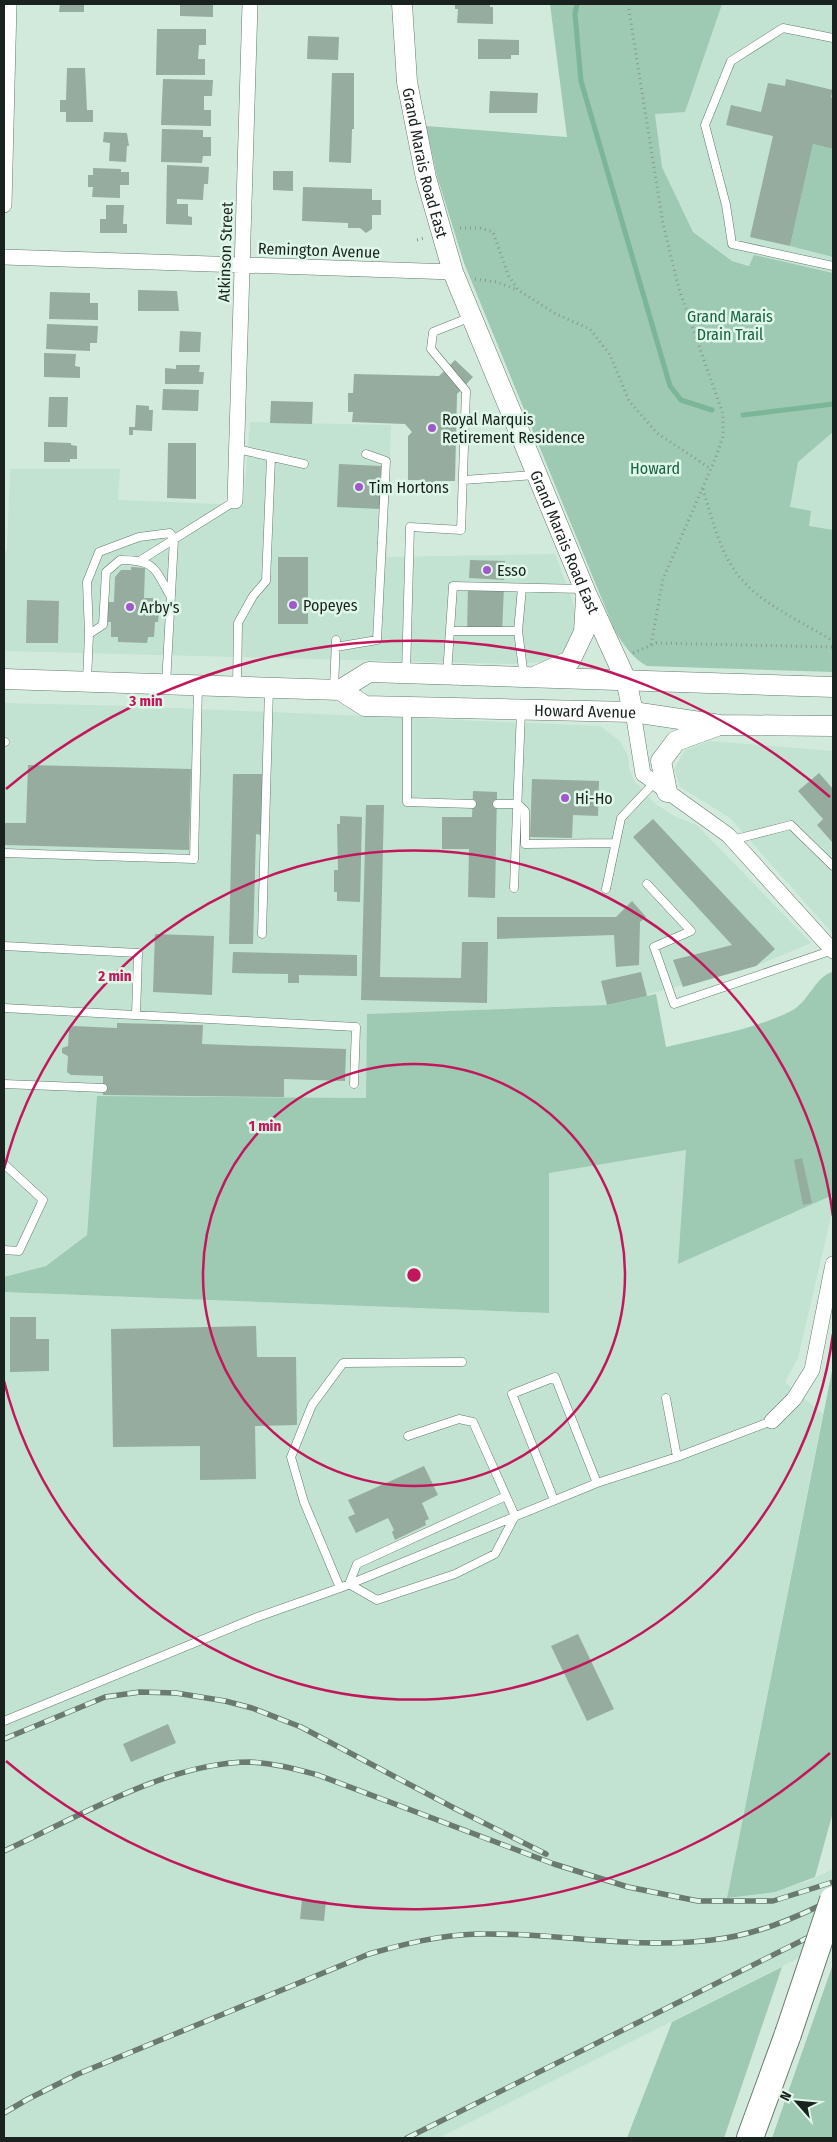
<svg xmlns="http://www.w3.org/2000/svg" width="837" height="2142" font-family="'Fira Sans Condensed',sans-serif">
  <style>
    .built { fill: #c2e3d1 }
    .green { fill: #9ec9b2 }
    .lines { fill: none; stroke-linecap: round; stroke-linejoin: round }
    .stream { stroke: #7ab697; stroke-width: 5 }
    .building { fill: #95ac9f }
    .lane-casing { stroke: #657b6f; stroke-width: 9 }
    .street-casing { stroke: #657b6f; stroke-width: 16 }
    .secondary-casing { stroke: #657b6f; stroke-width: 21 }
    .highway-casing { stroke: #657b6f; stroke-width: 28 }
    .path { stroke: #889a90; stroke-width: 3; stroke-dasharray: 1 4; stroke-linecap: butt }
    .lane { stroke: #fff; stroke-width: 8 }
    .street { stroke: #fff; stroke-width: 15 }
    .secondary { stroke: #fff; stroke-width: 20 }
    .highway { stroke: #fff; stroke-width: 26 }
    .rail-casing { stroke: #6a7a71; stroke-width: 5.5 }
    .rail { stroke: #dff7e9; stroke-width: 4; stroke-dasharray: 11; stroke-linecap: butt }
    .highway-bridge-casing { stroke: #657b6f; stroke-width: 28; stroke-linecap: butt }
    .highway-bridge { stroke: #fff; stroke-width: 26 }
    .ring { fill: none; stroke: #c2185b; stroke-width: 2.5 }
    .poi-dot { fill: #a158cc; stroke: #dff7e9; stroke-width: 2 }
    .labels { text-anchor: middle; stroke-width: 5; stroke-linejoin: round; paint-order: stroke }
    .street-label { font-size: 16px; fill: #19221e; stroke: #dff7e9 }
    .park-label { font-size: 16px; fill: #1a6244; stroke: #dff7e9 }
    .poi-label { font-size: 16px; fill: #19221e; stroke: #dff7e9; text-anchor: start }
    .centre { fill: #c2185b; stroke: #dff7e9; stroke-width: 2.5 }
    .ring-label { font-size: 15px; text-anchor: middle; font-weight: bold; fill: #c2185b; stroke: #dff7e9; stroke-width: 5; stroke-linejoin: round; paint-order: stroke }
  </style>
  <rect width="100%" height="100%" fill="#d2eadc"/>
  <path class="built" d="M641 4H833V568L737 537 806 279 732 261 693 232 662 167Z
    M250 422 391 425 387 557 555 554 579 618 568 651 551 661 513 664 4 651V551H7L10 469H120L118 500 243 505Z
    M4 703 129 706 600 726 620 741 628 756 629 769 634 780 654 803 678 818 697 825 811 943 756 966 607 1005 367 1014 366 1098 97 1096 87 1235 46 1266 4 1277Z
    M709 741 833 751V934L730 818 680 787 674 769 685 750Z
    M686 1150 678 1264 833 1195V1208L798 1358 785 1382 823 1414 727 1897 806 1882 833 1869V1941L439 2138H4V1292L549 1313V1172Z"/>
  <path class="green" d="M550 4H722L685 112 655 114 662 167 693 232 732 261 749 266 754 255 833 273V432L798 462 790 507 811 511 809 526 833 530V672L647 666C632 658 624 645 615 631L464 263 437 176 426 126 567 137Z
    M813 144 833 149V257L790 246Z
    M832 972 833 1195 678 1264 686 1150 549 1173V1313L4 1292V1277L46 1266 87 1235 97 1096 366 1098 367 1014 607 1005 656 994 666 1047C707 1037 753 1030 791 1011 809 1002 814 978 832 972Z
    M833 1366V1812L815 1877 775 1892 727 1898Z
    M833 1964V2138H772Z
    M782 1967 724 2138H627L672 2022Z"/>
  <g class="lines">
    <path class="stream" d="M577 4 575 14 581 81 670 386 681 400 712 410
      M743 415 833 404"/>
  </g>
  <path class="building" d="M60 4H84V12H59Z
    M180 4H213V17L180 16Z
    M455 4H490V7H493V24L457 23 458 9H455Z
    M157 29H206V45H199L198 59H205V75H156Z
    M308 36 339 37 338 60 307 59Z
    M478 39 519 40V55H511V59H478Z
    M67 68H85L87 110H93V122H66V112H60V100H66Z
    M332 73H354V129H352L351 163 329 162Z
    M163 79 213 80 212 96H204V110H211V126L161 125Z
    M786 79 833 90 831 97 833 98V149L813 144 790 246 750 237 773 136 726 125 731 105 761 112 768 83 785 86Z
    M490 91 538 93 537 113H489Z
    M162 129 203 130V137H211V156H203L202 163 161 162Z
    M104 132 127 133 129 146H127L126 162 109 161 110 143 103 142Z
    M167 165 209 167 208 184H204L203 200 177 199V204H188V216L192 217V225L166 224Z
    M93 168 121 169V172H129V185H120V198L92 197 93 187H88V175H93Z
    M273 171H293V191L273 190Z
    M303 187 372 189V200H381V215H372V229L366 233 360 228H348V223L302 221Z
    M106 205H124L123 224H127V233H100V219H106Z
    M138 290 177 291 179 311H138Z
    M50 292 90 293V303H98V320L49 319Z
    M47 324 98 326 97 343H90V351L46 349Z
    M180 331 201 332 200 352H179Z
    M44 353 76 354 75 366 80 367V378L44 377Z
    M455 360 473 377 457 394 455 481H435L434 487H420V480H408V436L412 432 405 424 352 422 353 412H348V393H353L354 374 439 376Z
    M176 365H200L199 372H204L203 384H165V368L176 369Z
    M163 389 199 390 198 411 162 410Z
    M49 397H68L67 427H48Z
    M271 401 313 402 312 424 270 423Z
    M136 405 149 406V410H153L152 431 133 430V435H129V427H135Z
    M44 442 71 443V445L77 446V459H70V462H44Z
    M168 443H196V499L167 498Z
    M339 464 381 466 380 509 337 507Z
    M278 557H308V624H278Z
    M470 560 505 561 504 580 469 578Z
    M131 567 145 568 144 598H153V612H159L158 622H155L154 637H148L147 643 118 642V637H111V622H108V602H114L115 577 121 570H131Z
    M468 585 504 586 502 634H467Z
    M27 600 59 601 58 643H26Z
    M28 765 191 769 189 850 4 845V823H26Z
    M819 773 833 789 832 842 817 825 823 819 798 791Z
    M233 774H263L261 835 256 834 253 944H229Z
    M532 779 599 781 598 816 573 815 572 838 530 837Z
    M473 791 497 792 495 898 468 897 469 849H442V817H472Z
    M366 805H384L380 977 461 978 462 942H488L487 1003 361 1000Z
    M340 816 362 817 360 902 337 901V892H334V870H338L337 824H340Z
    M653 819 775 949 756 966 683 987 673 960 732 945 633 837Z
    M632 901 646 917 640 922 639 965 616 967 614 935 497 939V917H616Z
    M155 934 214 936 212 995 153 992Z
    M233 952 357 955V976L299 975V983H288V974L232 973Z
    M641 972 647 996 607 1005 601 981Z
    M117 1023 203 1025 202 1044 346 1049 345 1081 284 1079V1097L103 1095V1076L71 1075 67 1072 68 1056 62 1053V1048L68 1046 69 1030 73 1026 117 1028Z
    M802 1158 812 1203 803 1205 794 1160Z
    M10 1317H36V1339H49V1371L10 1372Z
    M256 1326 257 1357H296L297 1425 255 1426 256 1479 200 1480V1446L113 1447 111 1329Z
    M424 1466 438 1495 422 1503 429 1519 425 1521 426 1525 395 1540 392 1532 394 1530 388 1518 356 1533 348 1517 355 1514 348 1500Z
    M578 1634 614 1709 587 1721 551 1646Z
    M168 1724 176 1743 131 1762 123 1744Z
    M302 1900 326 1901 324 1921 300 1919Z"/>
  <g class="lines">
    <g class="lane-casing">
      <path id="lane" d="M833 38 783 28 731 61 705 125 726 205 732 244 833 266
        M237 449 304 464
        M463 480 535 475
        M141 560 235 501
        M522 588 518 631 524 677
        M450 631H518
        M89 634 103 625 106 572 120 560C156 560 154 568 171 597
        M336 647 377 640 386 461 366 454
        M406 673 410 527 461 530 466 391 431 349 433 332 471 317
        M447 674 453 586 582 589
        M87 681 89 634 87 582 99 552 139 537 170 533 174 539 166 684
        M237 686 238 623 253 596 266 581 271 457
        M334 688 336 640
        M407 707V802L472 804
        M4 742H5
        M497 804H518L525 811V844L615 843
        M732 840 791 825 833 866
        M4 853 194 859 198 686
        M647 884 691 931 654 947 674 1004 833 950
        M514 888 521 711
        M606 889 621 818 654 783
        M262 934 269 689
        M4 946 138 953 136 1015
        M4 1008 356 1027 354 1084
        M4 1084 103 1088
        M4 1164 43 1200 19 1251 4 1250
        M666 1398 677 1457
        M408 1436 459 1419 473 1422 515 1516 495 1554 455 1574 377 1600 349 1584 357 1564 506 1496
        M554 1500 512 1394 555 1377 597 1483
        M340 1588 304 1502 291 1457 312 1405 343 1363 462 1362
        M4 1721 255 1618 340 1588 597 1483 677 1457 772 1421"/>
    </g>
    <g class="street-casing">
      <path id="street" d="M4 205 9 4
        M4 257 453 272
        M235 501 250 4
        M633 712 643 774 728 835 833 951
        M772 1421 794 1399 812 1370 833 1264"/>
    </g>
    <g class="secondary-casing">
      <g id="secondary">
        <path id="s1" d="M402 4 407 82 426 178 453 272 586 593 626 680 633 712"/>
        <path d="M538 675 570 661 584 632 586 598"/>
        <path id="s2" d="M4 679 340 690 365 706 633 712 720 725 833 726"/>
        <path d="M340 690 369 672 833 687"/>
        <path d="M667 792 661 761 676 741 717 726"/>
      </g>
    </g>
    <g class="highway-casing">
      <path id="highway" d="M750 2138 788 2034"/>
    </g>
    <path class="path" d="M628 4 663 224 679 289 723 414V436L716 457 663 579 651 645
      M460 228H480L493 232 508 275 518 290 556 314 590 329 610 355 629 401 657 433 711 469
      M417 240 425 238
      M475 279 497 282 517 290
      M703 489C712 519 719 550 738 575 759 603 804 623 833 641
      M633 653 656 643 833 647"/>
    <use href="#lane" class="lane"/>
    <use href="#street" class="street"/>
    <use href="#secondary" class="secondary"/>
    <use href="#highway" class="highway"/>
    <g class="rail-casing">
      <path id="rail" d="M4 1739 105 1697 140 1692 176 1693 225 1701 252 1708 301 1727 454 1808 546 1854
        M4 1851C77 1818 168 1762 250 1762 273 1763 295 1769 318 1775L554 1864 628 1887 698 1901H773L833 1882
        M4 2113 28 2099 78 2074 369 1954C404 1944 440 1935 477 1934 555 1932 634 1950 712 1940 755 1935 794 1919 833 1899
        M407 2138 833 1925"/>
    </g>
    <use href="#rail" class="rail"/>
    <g class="highway-bridge-casing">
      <path id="highway-bridge" d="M788 2034 833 1900"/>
    </g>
    <use href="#highway-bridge" class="highway-bridge"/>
  </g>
  <g class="ring">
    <circle cx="414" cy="1275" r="211"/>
    <path d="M833 1334A423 423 0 0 1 4 1381M4 1169A423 423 0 0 1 833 1216"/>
    <path d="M830 1753A634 634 0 0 1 6 1761M6 789A634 634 0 0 1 830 797"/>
  </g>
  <g class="poi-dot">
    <circle cx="432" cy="428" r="5"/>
    <circle cx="359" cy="487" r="5"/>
    <circle cx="487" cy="570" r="5"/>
    <circle cx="293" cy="605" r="5"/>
    <circle cx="130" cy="607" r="5"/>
    <circle cx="565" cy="798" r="5"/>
  </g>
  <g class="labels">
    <g class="street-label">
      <text dy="6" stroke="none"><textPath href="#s1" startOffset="161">Grand Marais Road East</textPath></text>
      <text transform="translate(319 250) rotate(2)" y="6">Remington Avenue</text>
      <text transform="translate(225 252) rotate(-88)" y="6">Atkinson Street</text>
      <text dy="6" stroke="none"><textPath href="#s1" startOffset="566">Grand Marais Road East</textPath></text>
      <text dy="6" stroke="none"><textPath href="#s2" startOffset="586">Howard Avenue</textPath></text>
    </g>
    <g class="park-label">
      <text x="730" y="322">Grand Marais<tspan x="730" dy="18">Drain Trail</tspan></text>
      <text x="655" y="474">Howard</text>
    </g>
    <g class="poi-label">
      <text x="442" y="425">Royal Marquis<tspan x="442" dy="18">Retirement Residence</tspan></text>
      <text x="369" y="493">Tim Hortons</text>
      <text x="497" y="576">Esso</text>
      <text x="303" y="611">Popeyes</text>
      <text x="140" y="613">Arby's</text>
      <text x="575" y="804">Hi-Ho</text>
    </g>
  </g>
  <circle cx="414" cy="1275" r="8" class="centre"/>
  <g class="ring-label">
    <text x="146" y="706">3 min</text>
    <text x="115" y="981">2 min</text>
    <text x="265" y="1131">1 min</text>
  </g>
  <rect width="837" height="2142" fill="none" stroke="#19221e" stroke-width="10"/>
  <g transform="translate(797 2102) rotate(297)" stroke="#dff7e9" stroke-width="4" paint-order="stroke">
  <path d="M0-4L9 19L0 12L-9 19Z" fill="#19221e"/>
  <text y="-8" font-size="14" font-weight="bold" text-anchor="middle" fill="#19221e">N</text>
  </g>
</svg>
